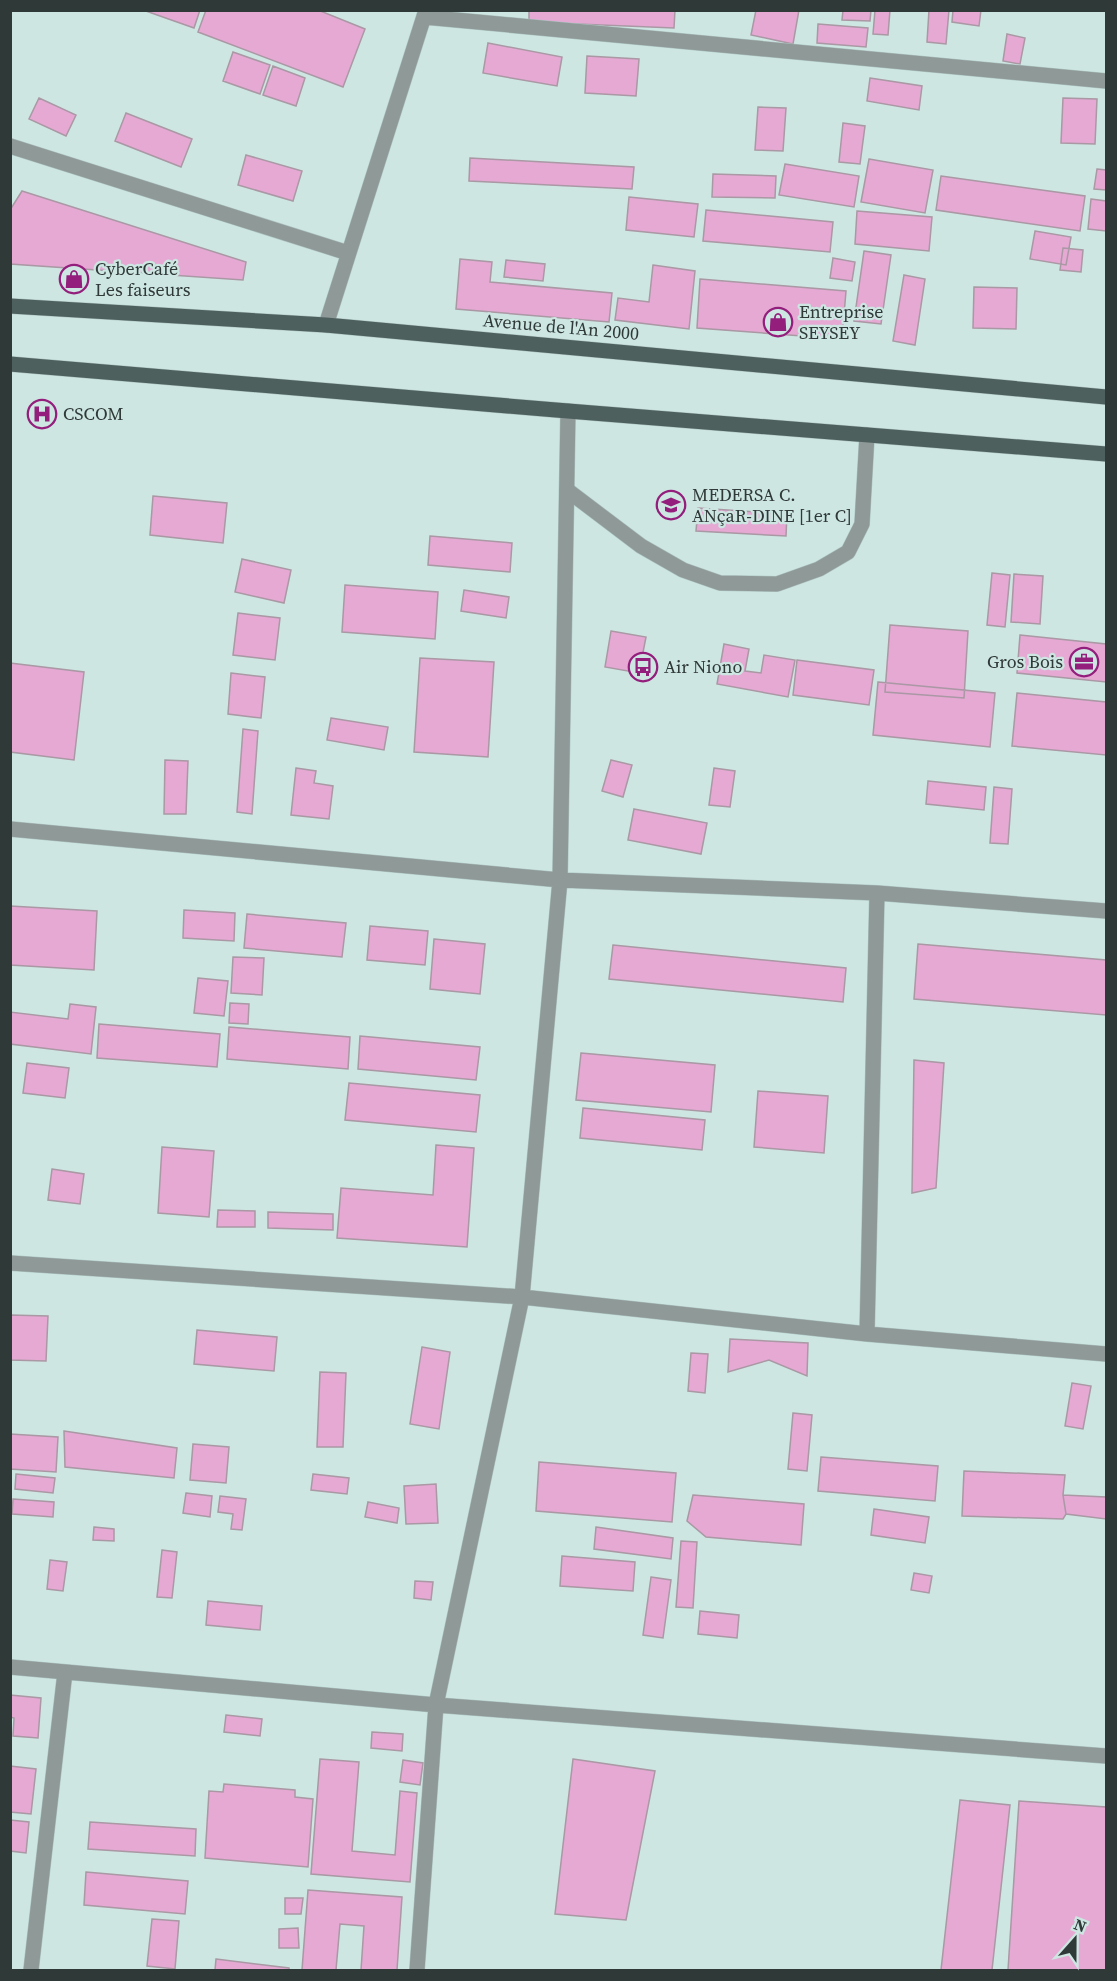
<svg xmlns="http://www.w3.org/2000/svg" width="1117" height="1981" font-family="'Source Serif 4',serif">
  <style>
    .building { fill: #e5a9d4; stroke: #aa98a4; stroke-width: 1.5 }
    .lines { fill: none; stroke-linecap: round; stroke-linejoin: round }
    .lane-casing { stroke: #adc3c0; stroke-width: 16 }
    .street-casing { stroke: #adc3c0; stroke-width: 16 }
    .primary-casing { stroke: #adc3c0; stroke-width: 16 }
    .lane { stroke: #8f9a98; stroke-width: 15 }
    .street { stroke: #8f9a98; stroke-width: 15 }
    .primary { stroke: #4d605d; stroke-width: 15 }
    .labels { text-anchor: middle; stroke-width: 4.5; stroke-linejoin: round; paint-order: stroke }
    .poi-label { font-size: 18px; fill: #2f3937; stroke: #cde6e2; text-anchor: start }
    .street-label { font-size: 18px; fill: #2f3937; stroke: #cde6e2 }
  </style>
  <rect width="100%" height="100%" fill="#cde6e2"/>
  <path class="building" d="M143 10H200L194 28Z
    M206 10H318L365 29 343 87 198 32Z
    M529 10H675L674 28 529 22Z
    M756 10H799L793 44 751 35Z
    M843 10H871L870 21 842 20Z
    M875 10H890L888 35 873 34Z
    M929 10H949L946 44 927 42Z
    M953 10H981L979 26 952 22Z
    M818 24 868 28 866 47 817 43Z
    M1007 34 1025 38 1020 64 1003 61Z
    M488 43 562 57 557 86 483 73Z
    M233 52 270 65 260 94 223 81Z
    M587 56 639 59 636 96 585 93Z
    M273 66 305 78 296 106 263 95Z
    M870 78 922 86 919 110 867 101Z
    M39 98 76 115 66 136 29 119Z
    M1063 98 1097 99 1095 144 1061 143Z
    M758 107 786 108 783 151 755 150Z
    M126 113 192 139 181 167 115 141Z
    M843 123 865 126 860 164 839 162Z
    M246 155 302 171 293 201 238 185Z
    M470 158 634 167 632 189 469 181Z
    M869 159 933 170 925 213 861 202Z
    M785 164 859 176 854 207 779 195Z
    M1097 169 1106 170V190L1094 189Z
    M713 174 776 176 775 198 712 197Z
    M941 176 1085 196 1080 231 936 210Z
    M22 191 246 262 243 280 10 264V210Z
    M629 197 698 204 694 237 626 230Z
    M1091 199 1106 201V231L1088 229Z
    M706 210 833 222 830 252 703 241Z
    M857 211 932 217 929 251 855 244Z
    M1035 231 1071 237 1066 265 1030 259Z
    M1063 248 1083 250 1081 272 1060 270Z
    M864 251 891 255 881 324 854 321Z
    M833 258 855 262 852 281 830 278Z
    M460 259 492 262 490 282 612 293 609 322 456 309Z
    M506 260 545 264 543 281 504 277Z
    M653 265 695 271 689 329 615 320 618 298 649 302Z
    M904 275 925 279 915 345 893 341Z
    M700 279 846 291 842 339 697 328Z
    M974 287 1017 288 1016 329 973 328Z
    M153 496 227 503 223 543 150 535Z
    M698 508 787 514 786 536 696 531Z
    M430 536 512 543 510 572 428 565Z
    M242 559 291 570 284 603 235 592Z
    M992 573 1010 575 1005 627 987 625Z
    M1014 574 1043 576 1040 624 1011 622Z
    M345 585 438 592 435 639 342 632Z
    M464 590 509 597 506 618 461 611Z
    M238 613 280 618 275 660 233 655Z
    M890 625 968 631 964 698 885 692Z
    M611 631 646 637 639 673 605 667Z
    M1020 635 1106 644V682L1017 673Z
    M724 644 749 649 745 671 761 673 764 655 795 660 788 697 717 684Z
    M420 658 494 662 488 757 414 752Z
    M797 660 874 670 869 705 793 695Z
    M10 663 84 672 74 760 10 752Z
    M231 673 265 677 261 718 228 714Z
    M878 682 995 693 990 747 873 735Z
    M1017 693 1106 702V755L1012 746Z
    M331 718 388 727 384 750 327 740Z
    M243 729 258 731 252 814 237 812Z
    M165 760 188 761 186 814H164Z
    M611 760 632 765 623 797 602 791Z
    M296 768 316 771 314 783 333 786 329 819 291 815Z
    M714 768 735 771 730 807 709 805Z
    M928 781 986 787 984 810 926 804Z
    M994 787 1012 789 1008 844 990 843Z
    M634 809 707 823 701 854 628 840Z
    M10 906 97 911 94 970 10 965Z
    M184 910 235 913 234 941 183 938Z
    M247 914 346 923 342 957 244 948Z
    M370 926 428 931 425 965 367 960Z
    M434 939 485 944 480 994 430 989Z
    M918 944 1106 960V1015L914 999Z
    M613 945 846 968 843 1002 609 979Z
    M233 957 264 958 262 995 231 993Z
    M198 978 228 981 224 1016 194 1013Z
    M230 1003 249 1004 248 1024 229 1023Z
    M70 1004 96 1007 91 1054 10 1044V1012L68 1019Z
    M99 1024 220 1034 217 1067 97 1058Z
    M229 1027 350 1037 348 1069 227 1059Z
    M360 1036 480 1047 476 1080 358 1069Z
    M581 1053 715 1065 711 1112 576 1100Z
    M914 1060 944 1063 936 1188 912 1193Z
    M27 1063 69 1068 65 1098 23 1093Z
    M349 1083 480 1095 476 1132 345 1120Z
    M758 1091 828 1096 824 1153 754 1147Z
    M583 1108 705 1120 702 1150 580 1138Z
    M436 1145 474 1148 467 1247 337 1238 341 1188 433 1195Z
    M162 1147 214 1151 209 1217 158 1213Z
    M52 1169 84 1174 80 1204 48 1200Z
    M218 1210 255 1211V1227H217Z
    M268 1212 333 1214V1230L268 1228Z
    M10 1315 48 1316 46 1361 10 1360Z
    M197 1330 277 1337 274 1371 194 1364Z
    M730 1339 808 1343 807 1376 769 1360 728 1372Z
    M422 1347 450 1352 439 1429 410 1424Z
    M691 1353 708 1354 705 1393 688 1391Z
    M320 1372 346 1373 343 1447H317Z
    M1072 1383 1091 1386 1083 1429 1065 1426Z
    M793 1413 812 1415 807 1471 788 1469Z
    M64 1431 177 1448 174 1478 65 1467Z
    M10 1434 58 1437 56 1472 10 1469Z
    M193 1444 229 1447 226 1483 190 1480Z
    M821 1457 938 1466 935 1501 818 1491Z
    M539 1462 676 1473 672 1522 536 1511Z
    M964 1471 1065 1475 1063 1495 1066 1514 1063 1519 962 1516Z
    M16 1474 55 1478 53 1493 15 1489Z
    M313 1474 349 1478 347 1494 311 1490Z
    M436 1484 438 1523 406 1524 404 1486Z
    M186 1493 212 1496 210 1517 183 1513Z
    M693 1495 804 1504 801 1545 706 1537 687 1521Z
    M1063 1495 1106 1497V1519L1066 1514Z
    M220 1496 246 1499 242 1530 231 1529 233 1514 218 1512Z
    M13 1499 54 1502 53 1517 12 1514Z
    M368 1502 399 1508 397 1523 365 1517Z
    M874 1509 929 1517 925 1543 871 1535Z
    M94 1527 114 1529V1541L93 1540Z
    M596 1527 673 1538 671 1559 594 1549Z
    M681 1541 697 1542 693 1608 676 1607Z
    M162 1550 177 1552 172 1598 157 1597Z
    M562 1556 635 1562 633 1591 560 1586Z
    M50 1560 67 1562 63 1591 47 1589Z
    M914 1573 932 1576 929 1593 911 1590Z
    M651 1577 671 1580 663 1638 643 1635Z
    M415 1581 433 1582 431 1600 414 1598Z
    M208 1601 262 1606 260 1630 206 1625Z
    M700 1611 739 1615 737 1638 698 1634Z
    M10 1695 41 1698 38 1738 13 1736 14 1718 10 1717Z
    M226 1715 262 1719 260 1736 224 1732Z
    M372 1732 403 1734 402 1751 371 1748Z
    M320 1759 359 1762 352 1851 395 1855 400 1791 417 1793 410 1882 311 1874Z
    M573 1759 655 1771 626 1920 555 1914Z
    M403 1760 423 1763 420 1785 400 1782Z
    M10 1766 36 1769 31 1814 10 1812Z
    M224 1784 295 1790V1797L313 1799 308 1867 205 1858 209 1791 223 1792Z
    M960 1800 1010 1805 992 1970H941Z
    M1019 1801 1106 1807V1970H1008Z
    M10 1820 29 1822 26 1853 10 1851Z
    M90 1822 196 1829 195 1856 88 1849Z
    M86 1872 188 1881 185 1914 84 1905Z
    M308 1890 402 1897 397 1970H361L364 1926 340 1924 336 1970H302Z
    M285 1898H303L301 1914H285Z
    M152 1919 179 1921 175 1969 147 1966Z
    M298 1928 299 1948H279V1929Z
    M216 1959 289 1968V1970H215Z"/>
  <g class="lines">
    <g class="lane-casing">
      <path id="lane" d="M567 490 641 546 683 570 720 583 777 584 819 569 848 552 862 524 867 435"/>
    </g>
    <g class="street-casing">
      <path id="street" d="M424 17 1106 81
        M10 146 348 253
        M326 325 426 10
        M10 829 560 880 877 893 1106 911
        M10 1263 522 1297 867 1334 1106 1354
        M867 1334 877 893
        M10 1667 436 1705 1106 1756
        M31 1970 65 1672
        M417 1970 436 1705 522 1297 560 880 568 411"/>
    </g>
    <g class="primary-casing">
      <path id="primary" d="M10 306 326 325 1106 397
        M10 364 568 411 1106 454"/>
    </g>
    <use href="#lane" class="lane"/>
    <use href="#street" class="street"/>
    <use href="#primary" class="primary"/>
  </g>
  <defs>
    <g id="shop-ring" transform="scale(1.5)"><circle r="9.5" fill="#cde6e2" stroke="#931e7c" stroke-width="1.5"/><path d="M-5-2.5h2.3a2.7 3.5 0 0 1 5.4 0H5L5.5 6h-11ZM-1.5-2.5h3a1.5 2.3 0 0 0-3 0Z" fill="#931e7c"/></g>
    <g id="hospital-ring" transform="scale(1.5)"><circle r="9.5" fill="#cde6e2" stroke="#931e7c" stroke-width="1.5"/><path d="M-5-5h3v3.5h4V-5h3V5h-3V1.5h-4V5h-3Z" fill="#931e7c"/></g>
    <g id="school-ring" transform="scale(1.5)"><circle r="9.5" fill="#cde6e2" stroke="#931e7c" stroke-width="1.5"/><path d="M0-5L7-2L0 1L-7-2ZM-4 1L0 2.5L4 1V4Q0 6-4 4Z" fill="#931e7c"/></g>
    <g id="office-ring" transform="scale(1.5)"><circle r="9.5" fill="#cde6e2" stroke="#931e7c" stroke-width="1.5"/><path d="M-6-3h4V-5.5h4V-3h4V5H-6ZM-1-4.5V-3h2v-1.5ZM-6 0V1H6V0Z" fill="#931e7c"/></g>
    <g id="bus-ring" transform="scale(1.5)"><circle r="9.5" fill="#cde6e2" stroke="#931e7c" stroke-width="1.5"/><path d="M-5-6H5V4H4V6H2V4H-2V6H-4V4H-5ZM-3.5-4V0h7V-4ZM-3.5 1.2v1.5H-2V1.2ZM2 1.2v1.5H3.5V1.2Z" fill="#931e7c"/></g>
  </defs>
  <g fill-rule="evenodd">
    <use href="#shop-ring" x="74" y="279"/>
    <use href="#shop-ring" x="778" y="322"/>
    <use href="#hospital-ring" x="42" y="414"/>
    <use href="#school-ring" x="671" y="505"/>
    <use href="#office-ring" x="1084" y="662"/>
    <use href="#bus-ring" x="643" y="667"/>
  </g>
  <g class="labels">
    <g class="poi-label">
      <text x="95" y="275">CyberCafé<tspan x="95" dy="21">Les faiseurs</tspan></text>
      <text x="799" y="318">Entreprise<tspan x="799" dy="21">SEYSEY</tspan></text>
      <text x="63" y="420">CSCOM</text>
      <text x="692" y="501">MEDERSA C.<tspan x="692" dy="21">ANçaR-DINE [1er C]</tspan></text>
      <text x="1063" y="668" text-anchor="end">Gros Bois</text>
      <text x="664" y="673">Air Niono</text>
    </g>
    <g class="street-label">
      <text transform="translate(561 327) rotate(5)" y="6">Avenue de l'An 2000</text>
    </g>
  </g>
  <rect width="1117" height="1981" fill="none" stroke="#2f3937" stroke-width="24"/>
  <g transform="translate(1075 1939) rotate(21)" stroke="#cde6e2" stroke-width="4.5" paint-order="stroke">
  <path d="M0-4.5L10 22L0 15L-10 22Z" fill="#2f3937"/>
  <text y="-9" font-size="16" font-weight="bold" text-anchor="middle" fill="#2f3937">N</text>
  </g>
</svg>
